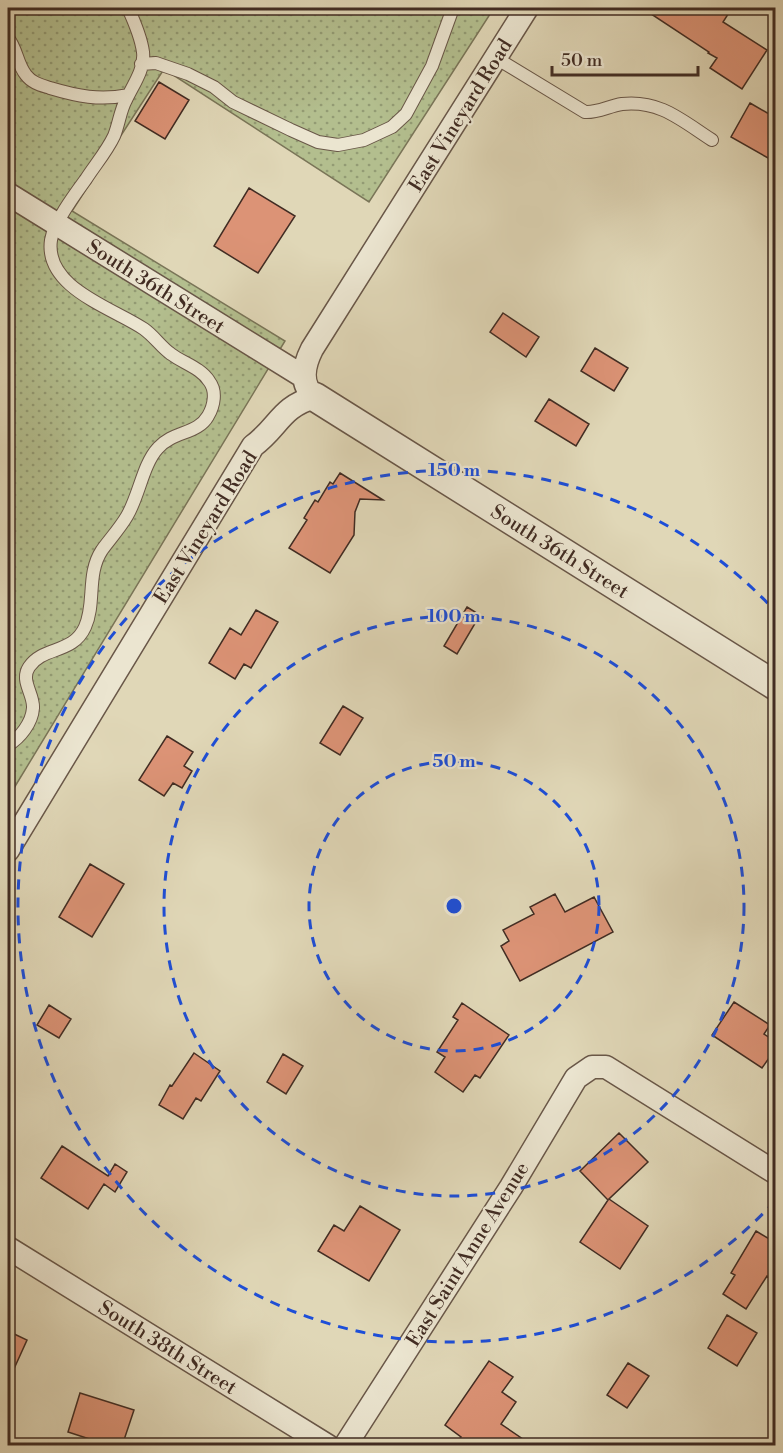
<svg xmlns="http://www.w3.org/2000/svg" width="783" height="1453" font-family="'Libre Bodoni',serif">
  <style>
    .grass { fill: url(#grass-dots); stroke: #7a7558; stroke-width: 1.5 }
    .building { fill: #dc9376; stroke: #412c23; stroke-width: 1.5 }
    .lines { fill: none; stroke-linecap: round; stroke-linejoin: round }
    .service-casing { stroke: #695748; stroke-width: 14 }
    .minor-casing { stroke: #695748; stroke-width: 25 }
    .tertiary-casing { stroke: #695748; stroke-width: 31 }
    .service { stroke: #ebe5d0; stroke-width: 12 }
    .minor { stroke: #ebe5d0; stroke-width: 22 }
    .tertiary { stroke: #ebe5d0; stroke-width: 28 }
    .ring { fill: none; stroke: #1d4ed8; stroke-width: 3; stroke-dasharray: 10 8 }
    .labels { text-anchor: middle; stroke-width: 4.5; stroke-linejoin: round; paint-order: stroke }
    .street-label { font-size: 20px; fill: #412c23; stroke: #ebe5d0 }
    .centre { fill: #1d4ed8; stroke: #ebe5d0; stroke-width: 3 }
    .ring-label { font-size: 18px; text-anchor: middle; font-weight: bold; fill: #1d4ed8; stroke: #ebe5d0; stroke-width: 4.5; stroke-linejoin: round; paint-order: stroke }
  </style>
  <defs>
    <pattern id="grass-dots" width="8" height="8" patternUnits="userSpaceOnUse" patternTransform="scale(1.5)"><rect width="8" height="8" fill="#b3be8e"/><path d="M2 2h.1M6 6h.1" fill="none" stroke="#939b74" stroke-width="1.8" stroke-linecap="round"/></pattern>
  </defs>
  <rect width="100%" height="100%" fill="#e0d7b7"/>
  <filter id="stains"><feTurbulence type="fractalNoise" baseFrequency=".00333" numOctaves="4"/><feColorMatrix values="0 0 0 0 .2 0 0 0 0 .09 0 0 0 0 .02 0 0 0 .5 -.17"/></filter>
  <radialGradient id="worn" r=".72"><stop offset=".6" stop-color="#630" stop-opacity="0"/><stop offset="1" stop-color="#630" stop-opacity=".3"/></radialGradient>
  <path class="grass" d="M8 8H494L369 202 164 69 72 211 285 341 8 798Z"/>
  <path class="building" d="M642 8H732L723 22 767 50 742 89 710 68 717 58 708 53 709 52Z
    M159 82 189 100 165 139 135 121Z
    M750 103 776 118V145L768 158 731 137Z
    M249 188 295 216 258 273 214 246Z
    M503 313 539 337 526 357 490 332Z
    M595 348 628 368 614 391 581 371Z
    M549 399 589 424 576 446 535 421Z
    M340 473 383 500 360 499 355 512 354 535 330 573 289 548 307 520 304 518 315 500 318 502 330 482 333 484Z
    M467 607 480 615 457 654 444 646Z
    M256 610 278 622 251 668 244 664 235 679 209 663 230 628 241 635Z
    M343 706 363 718 340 755 320 743Z
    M167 736 193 752 184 766 192 771 182 788 173 783 164 796 139 780Z
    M90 864 124 884 92 937 59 917Z
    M555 894 565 912 594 897 613 932 520 981 501 946 509 941 503 930 534 914 530 907Z
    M734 1002 770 1025 764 1034 776 1042V1048L762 1068 712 1035Z
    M462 1003 509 1035 480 1078 475 1075 463 1092 435 1072 445 1057 437 1052 458 1020 453 1017Z
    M49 1005 71 1019 59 1038 37 1025Z
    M194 1053 220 1071 201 1101 196 1098 183 1119 159 1105 170 1085 172 1086Z
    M283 1054 303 1066 286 1094 267 1082Z
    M619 1133 648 1162 609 1199 648 1226 620 1269 580 1242 608 1200 580 1171Z
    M62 1146 108 1176 115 1164 127 1172 115 1192 104 1184 88 1209 41 1178Z
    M360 1206 400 1230 369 1281 318 1251 334 1225 344 1231Z
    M756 1231 776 1243V1281L767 1276 746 1309 723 1294 735 1275 731 1273Z
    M727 1315 757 1333 737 1366 708 1348Z
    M8 1331 27 1340 8 1382Z
    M489 1361 513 1377 502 1392 516 1402 501 1424 533 1446H455L461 1437 445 1425Z
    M628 1363 649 1376 627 1408 607 1395Z
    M80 1393 134 1410 122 1446H111L68 1432Z"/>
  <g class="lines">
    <g class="service-casing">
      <path id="service" d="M8 38C17 49 17 64 26 75 32 83 41 85 50 88 77 96 100 101 128 95
        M496 58 585 112C597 113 609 106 622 104 660 100 681 120 712 140
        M141 64 156 63 188 74 214 87 233 102 291 130 318 142 338 145 364 140 392 127 406 114 432 66 453 8
        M8 745C20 738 32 723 33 708 34 694 20 681 29 667 43 646 73 654 85 627 96 603 86 574 102 550 110 539 120 528 127 516 139 496 143 464 158 448 173 431 198 434 208 416 214 406 217 391 209 381 201 368 183 363 171 354 161 347 154 336 144 329 113 308 44 288 51 240 54 222 75 194 86 179 95 165 107 151 114 136 119 124 120 111 126 100 133 85 145 69 143 52 141 37 134 21 128 8"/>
    </g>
    <g class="minor-casing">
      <path id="minor" d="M8 194 304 377
        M8 850 253 446C279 427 280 407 315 397 299 384 304 365 312 349L527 8
        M8 1248 328 1446
        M345 1446 511 1187 576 1078 592 1067H606L776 1173"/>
    </g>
    <g class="tertiary-casing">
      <path id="tertiary" d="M315 397 776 686"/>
    </g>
    <use href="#service" class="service"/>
    <use href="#minor" class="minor"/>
    <use href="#tertiary" class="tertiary"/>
  </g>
  <g class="ring">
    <circle cx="454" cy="906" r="145"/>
    <circle cx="454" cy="906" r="290"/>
    <path d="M775 1201A436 436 0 1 1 775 611"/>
  </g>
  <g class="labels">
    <g class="street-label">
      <text transform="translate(460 115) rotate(-58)" y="7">East Vineyard Road</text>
      <text transform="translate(156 286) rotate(32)" y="7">South 36th Street</text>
      <text transform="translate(205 527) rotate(-58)" y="7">East Vineyard Road</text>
      <text transform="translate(560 551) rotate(32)" y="7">South 36th Street</text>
      <text transform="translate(467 1254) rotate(-58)" y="7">East Saint Anne Avenue</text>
      <text transform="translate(168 1347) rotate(32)" y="7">South 38th Street</text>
    </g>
  </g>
  <circle cx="454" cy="906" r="9" class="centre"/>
  <g class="ring-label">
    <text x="454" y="476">150 m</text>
    <text x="454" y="622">100 m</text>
    <text x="454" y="767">50 m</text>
  </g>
  <rect width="783" height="1453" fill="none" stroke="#e0d7b7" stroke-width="30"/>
  <rect x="9" y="9" width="765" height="1435" fill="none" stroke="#412c23" stroke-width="3"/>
  <rect x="15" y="15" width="753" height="1423" fill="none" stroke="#412c23" stroke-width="1.5"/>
  <path d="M552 66v9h146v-9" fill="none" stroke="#412c23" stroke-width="3"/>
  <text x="561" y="66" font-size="18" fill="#412c23" stroke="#ebe5d0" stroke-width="4.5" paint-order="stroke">50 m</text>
  <rect width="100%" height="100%" filter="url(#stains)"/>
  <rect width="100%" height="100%" fill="url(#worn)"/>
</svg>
